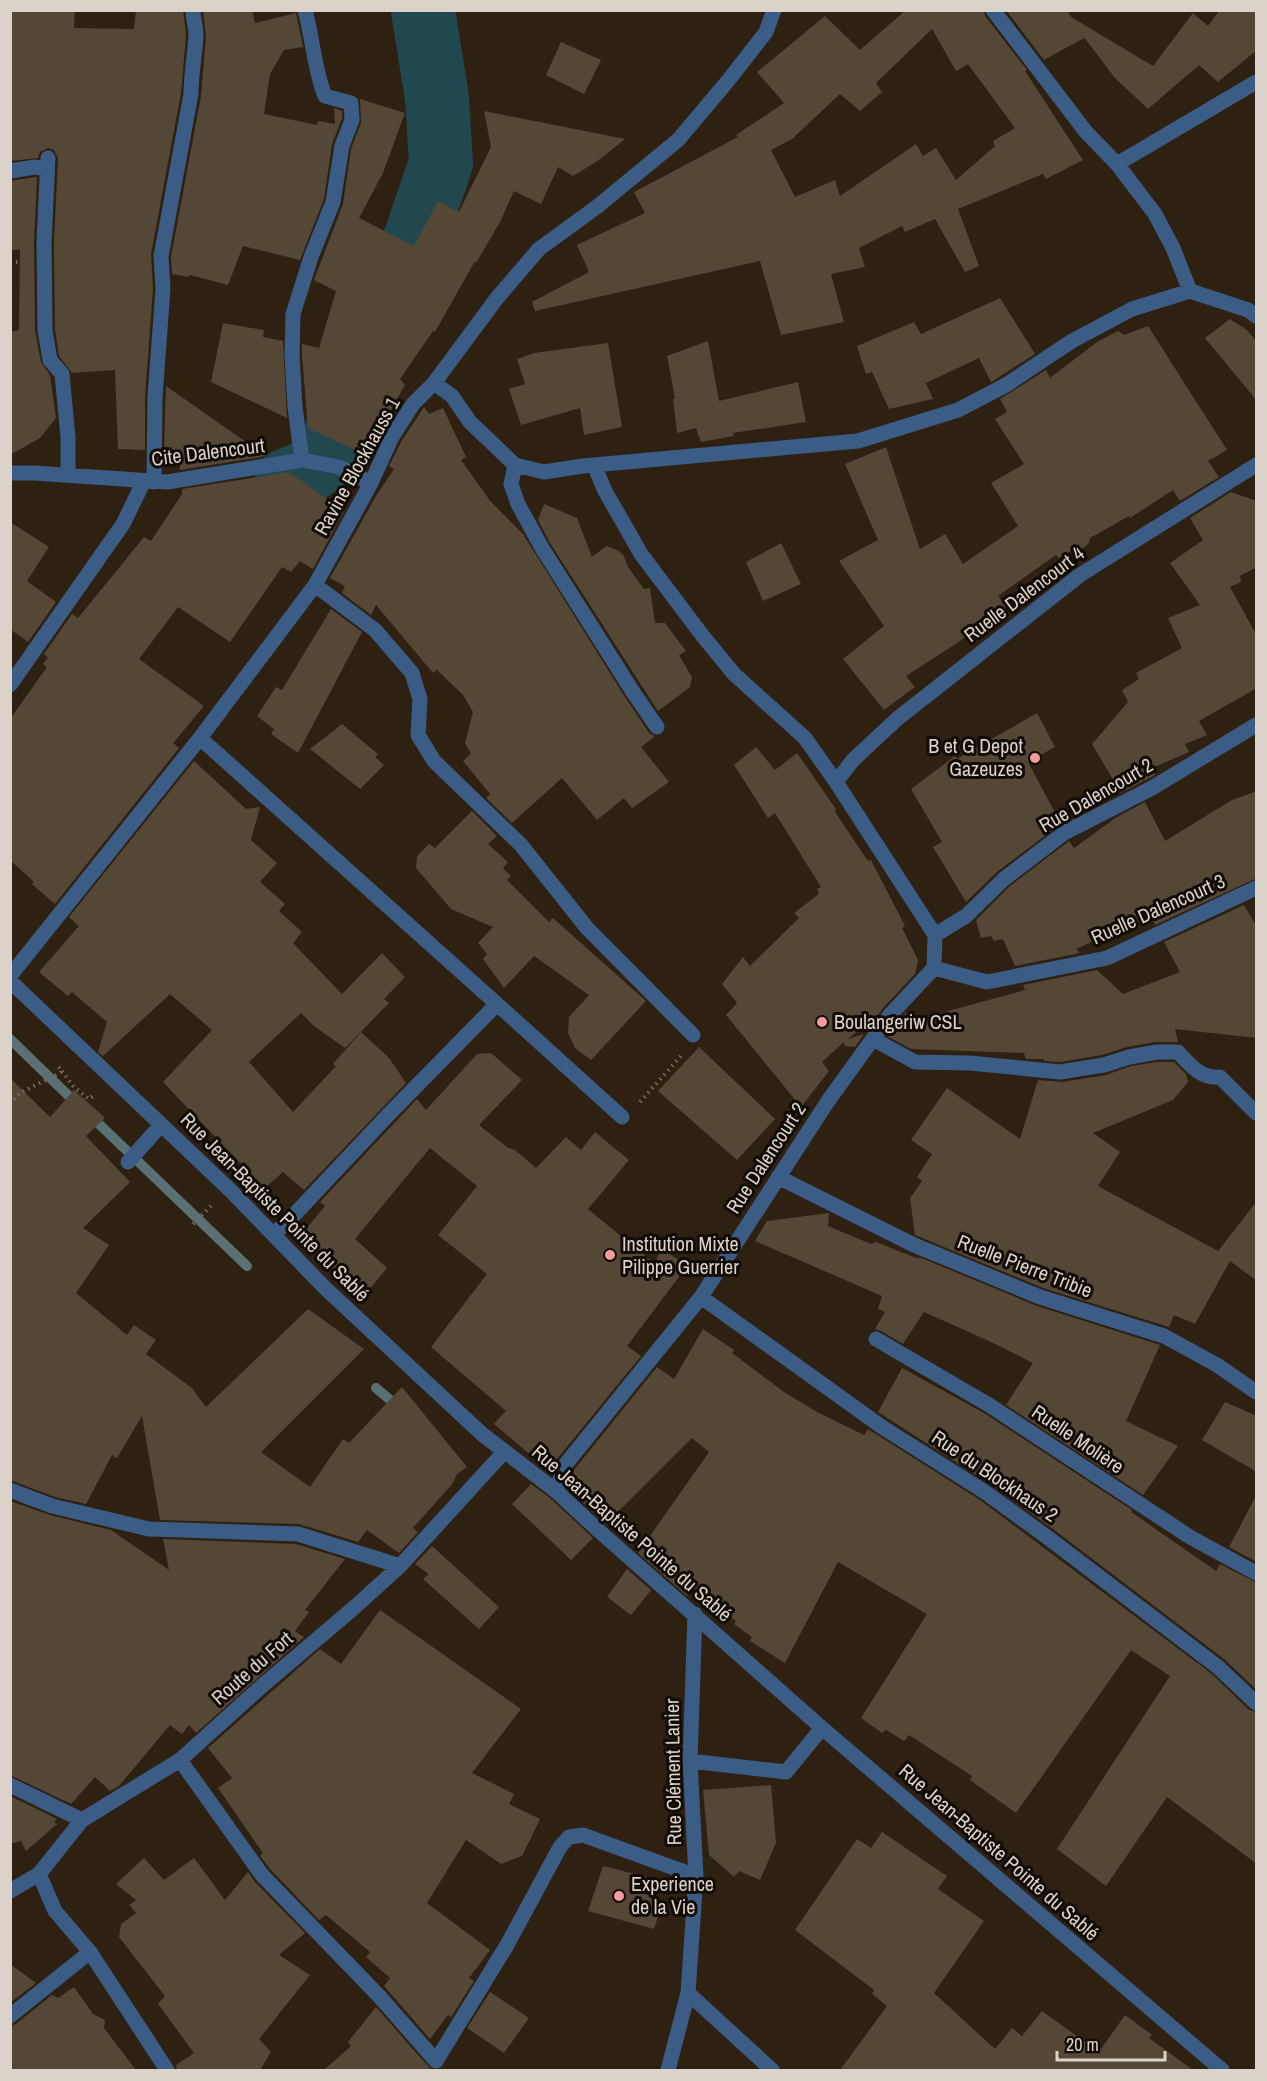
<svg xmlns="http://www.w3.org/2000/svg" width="1267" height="2081" font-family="'Archivo Narrow',sans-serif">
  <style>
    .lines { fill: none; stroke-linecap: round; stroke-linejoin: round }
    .stream { stroke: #597174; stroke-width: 10 }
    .river { stroke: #21474f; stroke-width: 64 }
    .building { fill: #554736; fill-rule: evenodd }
    .path { stroke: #786c60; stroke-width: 4; stroke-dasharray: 1.5 4.5; stroke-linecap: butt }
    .minor { stroke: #3a5c85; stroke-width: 15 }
    .poi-dot { fill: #f59b9b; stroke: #110c06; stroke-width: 2 }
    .labels { text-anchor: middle; stroke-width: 6; stroke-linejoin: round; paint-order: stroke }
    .street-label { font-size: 20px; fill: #dbd2c9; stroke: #110c06 }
    .poi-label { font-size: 20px; fill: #dbd2c9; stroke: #110c06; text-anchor: start }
  </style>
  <rect width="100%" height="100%" fill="#2e2112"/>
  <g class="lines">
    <path class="stream" d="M10 1039 73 1100
      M99 1124 247 1266
      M376 1388 395 1404"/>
    <path class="river" d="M287 480C305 474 318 467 331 453L363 330 414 242 441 163 437 98 423 10"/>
  </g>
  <path class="building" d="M10 10H75L74 28 134 29 136 10H183L186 35 181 93 151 254 153 289 145 396V450L118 449 115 370 72 373 59 356 55 329 54 242 58 158 54 150 48 148 40 152 38 158 10 161Z
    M203 10H252L255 23 296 13 303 47 284 50 270 74 264 114 317 125 318 121 335 124 334 108 342 111V118L332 144 324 199 300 260 243 246 228 285 190 275 188 277 172 274 171 257 201 96 206 36Z
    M906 10H983L985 16 1027 70 1025 71 1083 160 1046 179 1043 174 958 209 979 266 965 272 935 219 905 232 902 226 859 248 865 267 831 274 844 322 781 335 760 261 535 311 532 302 589 272 577 245 645 213 634 192 738 137 736 135 784 103 757 72 825 16 860 50ZM932 29 956 71 968 64 1015 128 993 141 995 146 956 180 936 148 923 156 916 144 840 196 835 180 795 197 771 150 792 139 840 94 860 111 882 92 876 83Z
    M1006 10H1067L1071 17 1153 66 1193 13 1208 26 1220 10H1257V50L1218 82 1199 65 1148 109 1115 78 1080 32 1084 38 1044 60Z
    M561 42 601 60 584 94 546 75Z
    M360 99 405 113 383 173 359 218 414 246 438 201 459 212 491 147 484 111 625 139 599 160 573 176 558 167 541 204 514 191 500 222 476 263 475 261 435 332 433 331 400 379 405 385 380 430 391 420 372 458 308 428 302 355V344L319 348 336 291 314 280 343 204 351 149 361 123Z
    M35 177H37L34 242 35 331 41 362 50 375 56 418 40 438 10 455V332L19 330 20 249 10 251V181Z
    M1000 298 1035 354 991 382 979 358 926 383 933 399 889 409 872 372 866 374 857 346 914 322 921 334Z
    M1230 319 1247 330 1257 342V401L1205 338Z
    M223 323 264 330 263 337 283 341 287 418 211 382Z
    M1148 326 1227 450 1208 461 1219 477 1180 501 1173 490 1130 518 1129 516 1090 538 1089 543 1083 548 1071 551 1059 558 1056 555 998 596 1006 607 957 643 906 676 915 687 884 710 843 659 884 626 839 561 878 540 845 464 886 447 920 549 945 534 963 564 1018 526 991 483 1024 464 995 419 1007 412 1000 399 1046 370 1050 378 1097 342 1118 331 1124 335Z
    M708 341 719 401 798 382 806 422 733 433 734 436 701 442 696 428 677 433 673 399 675 398 667 356Z
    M608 343 622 427 584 435 580 408 521 425 509 389 525 384 517 359 534 353Z
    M166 386 266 456 180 470V464L164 454Z
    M424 407 429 414 443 408 466 457 461 460 491 502 523 534 625 697 649 733 655 736 641 747 669 782 632 808 624 798 597 820 562 778 512 823 486 798 490 794 463 761 471 754 465 743 473 712 463 695 437 670 433 673 376 605 371 615 342 593 345 586 330 578 376 496 394 469 389 466 401 442Z
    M289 472 344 511 313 569 300 561 291 572 282 567 230 642 178 607 139 659 204 706 173 743 179 748 55 904 32 884 34 882 10 860V719L47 667 43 664 48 658 44 654 72 614 78 618 144 537 151 541 182 494V489Z
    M1231 492 1257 501V567L1240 576 1241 582 1230 587 1257 636V688L1199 721 1207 735 1185 744 1189 752 1152 768 1155 775 1121 793 1092 744 1128 702 1122 690 1139 679 1136 673 1182 648 1168 618 1200 605 1170 563 1203 540 1190 518Z
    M544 504 577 518 592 557 606 546 619 551 624 556 628 567 644 589 650 588 655 623H665L686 651 679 655 692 677 690 687 658 711 550 543 538 520Z
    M10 522 49 547 27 581 56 602 28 642 10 629Z
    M781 543 801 584 763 601 746 562Z
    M331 609 362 632 298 753 271 734 274 729 257 716 276 687 282 690Z
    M1037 713 1055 747 1028 762 1061 824 998 871 966 902 933 847 942 842 911 789 955 756 957 759Z
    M342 724 378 754 375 757 384 765 360 789 310 749Z
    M756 747 775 770 797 753 836 809 835 812 868 861 871 860 905 926 902 928 918 960 915 974 883 1008 870 1026 868 1022 848 1039 864 1034 855 1047 845 1046 844 1042 822 1062 829 1071 801 1107 726 1015 737 1003 722 984 743 957 750 966 799 918 794 913 819 894 817 889 821 887 775 813 768 818 734 765Z
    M194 761 246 809 260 807 251 840 277 863 260 882 285 904 279 911 302 932 293 943 342 994 382 953 405 977 384 999 389 1003 345 1048 314 1026 301 1013 249 1062 293 1112 336 1066 333 1064 361 1032 389 1058 406 1083 304 1190 283 1172 259 1193 234 1171 241 1164 163 1082 212 1030 170 994 103 1056 98 1052 107 1022 72 992 68 996 39 972 79 926 69 917Z
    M1257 791V878L1155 925 1152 918 1098 936V939L1076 949 1080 953 1015 966 1003 939 994 941 991 936 981 938 976 920 1010 886 1069 841 1074 848 1117 817 1145 802 1165 841 1232 800Z
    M472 811 497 836 488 844 508 862 503 868 511 876 507 880 549 922 553 918 646 1001 591 1060 575 1048 568 1033 569 1017 589 995 534 956 504 988 483 959 487 954 478 943 493 927 451 909 416 868 417 856 429 844 435 848Z
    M1244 905 1257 927V1038L1175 1029 1178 1042H1155L1127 1047 1102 1055 1060 1062 1044 1061V1059H1026L1024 1053 911 1049 887 1036 906 1012 904 1023 1025 990 1023 985 1097 970 1123 994 1180 972 1164 942Z
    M699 1047 775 1119 737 1160 658 1091Z
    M491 1053 522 1080 479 1125 507 1147 515 1150 536 1168 566 1137 581 1150 595 1132 629 1160 588 1209 655 1264 661 1248 687 1266 627 1346 641 1356 557 1459 551 1475 544 1470 546 1468 494 1424 506 1411 431 1347 487 1274 438 1235 477 1186 430 1148 355 1239 387 1268 367 1292 339 1268 335 1272 300 1236 325 1206 320 1202 417 1099 426 1110 477 1054Z
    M1158 1062H1174L1186 1074 1188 1082 1173 1100 1093 1133 1120 1152 1098 1186 1218 1251 1257 1201V1281L1230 1261 1195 1324 1174 1315 1169 1327 1043 1288 915 1235 910 1198 922 1181 917 1177 932 1154 911 1140 947 1088 1020 1139 1038 1080 1062 1082 1106 1075 1131 1066Z
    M10 1078 50 1117 74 1090 105 1118 86 1136 130 1182 83 1228 109 1245 76 1293 127 1335 134 1325 156 1340 146 1354 192 1388 206 1407 308 1309 364 1349 261 1452 310 1487 343 1439 349 1443 402 1387 467 1467 457 1474 453 1483 413 1528 418 1532 399 1553 367 1530 358 1542 299 1524 160 1520 142 1416 117 1458 112 1455 86 1504 55 1497 10 1480Z
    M829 1213 828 1226 871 1244 876 1242 919 1259V1257L1037 1306 1160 1345 1126 1421 1178 1446 1143 1495 1006 1405 1033 1363 991 1342 924 1312 903 1344 881 1331 875 1329 885 1312 878 1309 882 1296 755 1241 767 1221Z
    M703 1329 734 1350 732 1353 784 1392 817 1412 864 1435 868 1429 980 1500 1212 1674 1249 1710 1257 1712V1864L1167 1797 1106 1886 1057 1849 1170 1676 1131 1650 1016 1813 970 1780 972 1776 909 1735 904 1741 886 1730 882 1733 861 1718 927 1614 838 1562 785 1663 750 1641 752 1637 734 1624 736 1621 692 1588 687 1596 638 1553 709 1452 692 1438 606 1524 567 1488 574 1470 657 1367 674 1379Z
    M902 1368 984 1413 1132 1510 1131 1512 1216 1571 1220 1564 1257 1583V1690L1224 1659 1053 1529 990 1484 878 1412Z
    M1225 1402 1257 1416V1472L1202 1440Z
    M531 1484 550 1498 593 1538 571 1560 512 1504Z
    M1257 1494V1562L1229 1547Z
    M10 1501 50 1515 111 1530 169 1570 163 1539 296 1544 345 1559 305 1610 309 1612 295 1631 304 1637 196 1733 189 1725 182 1734 170 1725 119 1786 110 1791 95 1777 71 1804 10 1775Z
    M432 1546 499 1607 479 1629 423 1579 429 1574 415 1564Z
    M627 1569 651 1590 631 1615 607 1597Z
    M380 1610 521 1709 472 1773 514 1794 509 1804 540 1819 522 1856 501 1864 466 1840 427 1903 490 1950 469 1978 474 1981 451 2017 448 2015 430 2039 384 1986 390 1978 366 1957 370 1952 326 1915 319 1920 270 1869 260 1856 263 1853 218 1788 232 1778 208 1748 320 1649 341 1664Z
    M771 1785 776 1843 760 1880 739 1871 734 1877 709 1855 703 1790Z
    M10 1796 57 1819 54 1822 57 1824 26 1851 21 1841 10 1844Z
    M882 1832 947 1876 938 1889 984 1921 934 1993 995 2049 1012 2028 1022 2036 1042 2011 1099 2052 1125 2015 1152 2035 1149 2038 1193 2070H840L887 2006 872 1994 874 1990 795 1930 857 1839 871 1848Z
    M144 1858 164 1880 194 1858 225 1900 248 1872 255 1882 305 1933 279 1955 310 1975 259 2039 271 2052 260 2070H177L176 2065 194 2053 158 2004 165 1996 119 1937 121 1924 136 1913 129 1905 136 1900 116 1884Z
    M603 1866 647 1877 643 1893 663 1902 654 1929 588 1911Z
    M10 1964 36 1983 10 2003Z
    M74 1987 93 2014 105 2020 104 2028 136 2070H10V2026L16 2024 52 1995 58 1998Z
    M490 1992 529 2018 504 2053 467 2028Z
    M376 2007 418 2055 432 2070H324L351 2046 348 2042Z"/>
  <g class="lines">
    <path class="path" d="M10 263 19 262
      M62 1071 73 1086 89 1099 93 1096
      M640 1102 681 1056
      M10 1104 20 1093 60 1073 62 1071 56 1064
      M193 1224 211 1206"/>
    <path class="minor" d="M993 10 1086 132 1117 164 1155 214 1173 248 1190 291
      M48 158 44 242 45 330 50 360 62 374 68 437V475
      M1117 164 1256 82
      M10 171 35 167 47 169
      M434 383 452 396 470 422 515 465 544 472 583 466 858 441 958 410 1006 385 1072 341 1132 309 1190 291 1248 310 1256 316
      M302 460 295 407 292 355 293 314 311 257 333 202 342 146 352 120 351 103 325 96C314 69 313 39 305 10
      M515 465 511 484 518 504 542 548 633 692 657 727
      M594 465 605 491 641 554 702 635 734 674 805 738 836 782 935 935 934 968
      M10 473H34L167 482 302 460 339 467 371 483
      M154 482 155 397 163 289 161 256 191 94C191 74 195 55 196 35 196 27 193 19 193 10
      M315 585 375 630 412 673 420 699 418 735 434 761 521 845 587 928 693 1035
      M10 685 123 524 144 481
      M200 738 497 1004 389 1114 294 1215 274 1234
      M836 782 853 760 897 719 1080 575 1256 465
      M935 935 966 916 1004 879 1064 833 1152 788 1256 725
      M934 968 987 982 1107 958 1256 888
      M10 976 200 738 315 585 371 483 392 437 413 404 434 383 497 298 539 249 598 206 678 140 727 82 766 32 774 10
      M10 981 229 1189 325 1288 482 1434 556 1491 598 1530 822 1728 1222 2070
      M497 1004 622 1117
      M873 1039 915 1062 970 1063 1060 1072 1104 1065 1129 1057 1157 1052H1178C1190 1065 1201 1079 1220 1077L1256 1113
      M128 1162 161 1125
      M778 1177 914 1245 1040 1297 1164 1336 1217 1365 1256 1392
      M701 1297 882 1427 985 1492 1047 1537 1218 1667 1256 1703
      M876 1339 989 1405 1190 1537 1256 1573
      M10 1490 52 1506 149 1529 298 1534 400 1566
      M556 1491 565 1465 701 1297 828 1101 890 1015 934 968
      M180 1760 262 1875 379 1996 436 2061 507 1945 560 1847 569 1837 583 1835 696 1876
      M690 1761 786 1772 822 1728
      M10 1785 82 1820
      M39 1874 55 1911 90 1952 167 2070
      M10 1891 39 1874 82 1820 180 1760 262 1686 356 1606 400 1566 504 1452
      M688 1993 772 2070
      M10 2016 90 1952
      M668 2070 688 1993 696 1876 690 1761 695 1614"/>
  </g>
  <g class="poi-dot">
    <circle cx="1035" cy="758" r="6"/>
    <circle cx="822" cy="1022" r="6"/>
    <circle cx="610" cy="1255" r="6"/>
    <circle cx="619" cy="1896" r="6"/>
  </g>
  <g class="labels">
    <g class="street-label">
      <text transform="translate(208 452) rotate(-7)" y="7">Cite Dalencourt</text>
      <text transform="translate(357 466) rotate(-61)" y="7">Ravine Blockhauss 1</text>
      <text transform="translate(1024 594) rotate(-37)" y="7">Ruelle Dalencourt 4</text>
      <text transform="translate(1096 795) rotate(-30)" y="7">Rue Dalencourt 2</text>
      <text transform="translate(1158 909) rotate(-24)" y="7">Ruelle Dalencourt 3</text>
      <text transform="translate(766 1158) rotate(-57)" y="7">Rue Dalencourt 2</text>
      <text transform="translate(275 1207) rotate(45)" y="7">Rue Jean-Baptiste Pointe du Sablé</text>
      <text transform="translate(1025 1266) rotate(21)" y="7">Ruelle Pierre Tribie</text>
      <text transform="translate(1078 1439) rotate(34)" y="7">Ruelle Molière</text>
      <text transform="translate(995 1476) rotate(34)" y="7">Rue du Blockhaus 2</text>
      <text transform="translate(632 1533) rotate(41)" y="7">Rue Jean-Baptiste Pointe du Sablé</text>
      <text transform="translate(252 1668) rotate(-41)" y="7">Route du Fort</text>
      <text transform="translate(673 1772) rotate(-91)" y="7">Rue Clément Lanier</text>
      <text transform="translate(999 1852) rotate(41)" y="7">Rue Jean-Baptiste Pointe du Sablé</text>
    </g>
    <g class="poi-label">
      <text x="1023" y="753" text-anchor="end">B et G Depot<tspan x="1023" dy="23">Gazeuzes</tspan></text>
      <text x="834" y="1029">Boulangeriw CSL</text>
      <text x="622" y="1251">Institution Mixte<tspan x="622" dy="23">Pilippe Guerrier</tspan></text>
      <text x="631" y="1891">Experience<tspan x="631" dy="23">de la Vie</tspan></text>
    </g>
  </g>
  <rect width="1267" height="2081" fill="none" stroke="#dbd2c9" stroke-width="24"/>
  <path d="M1057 2051v9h108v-9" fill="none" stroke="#dbd2c9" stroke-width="3"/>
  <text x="1066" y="2051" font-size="18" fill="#dbd2c9" stroke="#110c06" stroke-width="4.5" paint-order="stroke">20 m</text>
</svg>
